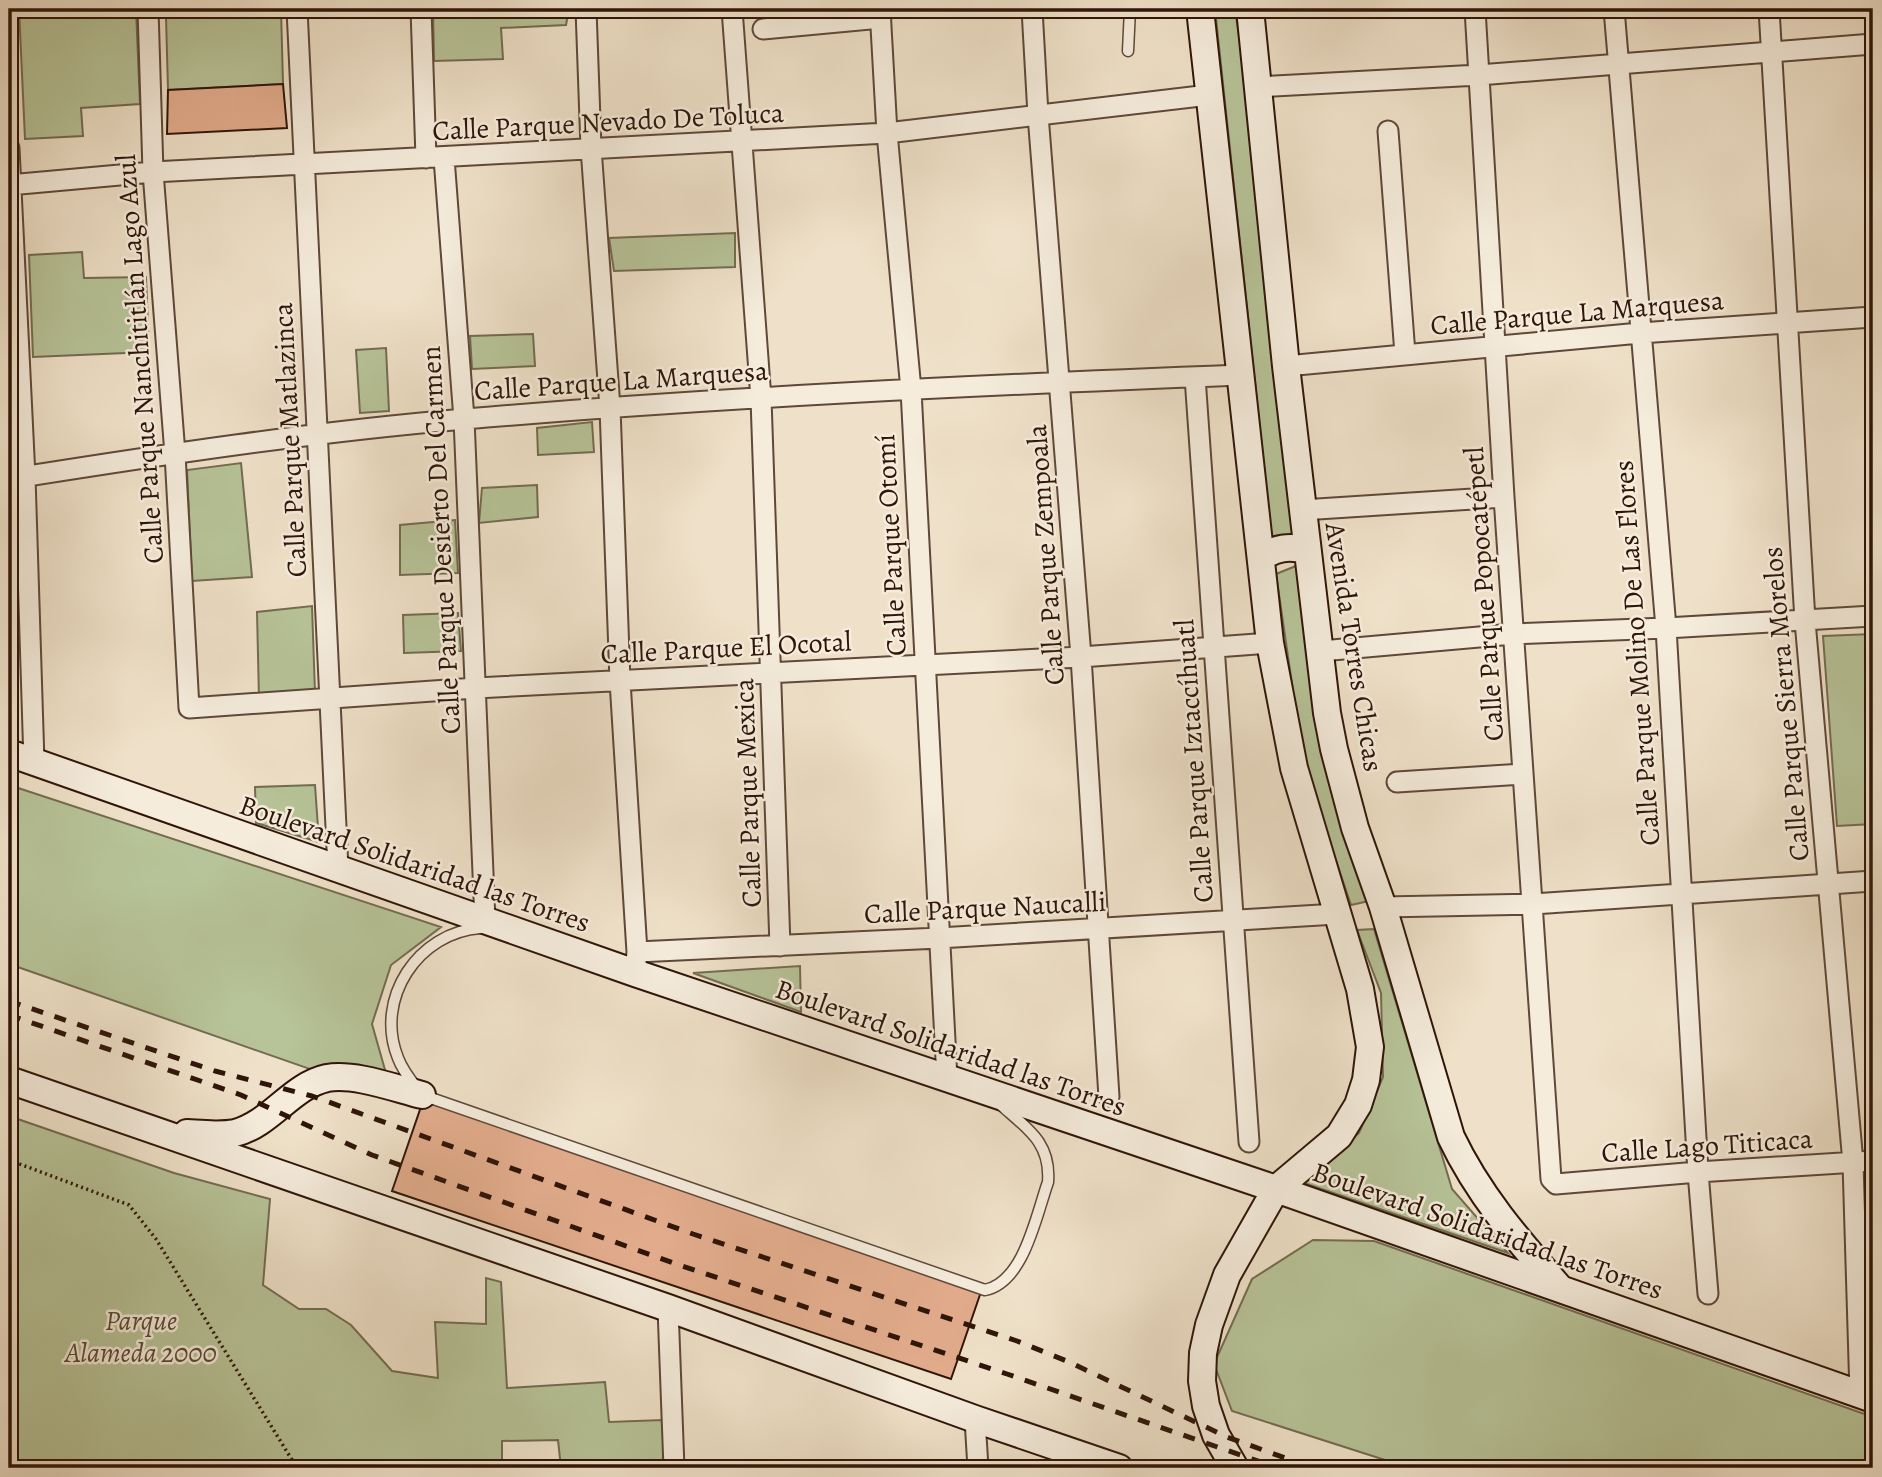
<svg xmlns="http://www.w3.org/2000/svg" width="1882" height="1477" font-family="Alegreya,serif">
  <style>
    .green { fill: #b7c398; stroke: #736c50; stroke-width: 2 }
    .building { fill: #e2ac8c; stroke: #2f1509; stroke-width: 2 }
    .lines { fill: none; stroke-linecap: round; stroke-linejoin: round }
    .service-casing { stroke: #5f4839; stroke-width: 13 }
    .minor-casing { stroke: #5f4839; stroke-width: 23 }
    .secondary-casing { stroke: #2f1509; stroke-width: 30 }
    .path { stroke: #2f1509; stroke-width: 3.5; stroke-dasharray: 2 3.5; stroke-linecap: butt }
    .service { stroke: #f5ecdc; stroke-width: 10 }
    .minor { stroke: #f5ecdc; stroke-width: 19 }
    .secondary { stroke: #f5ecdc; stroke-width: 26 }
    .rail { stroke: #2f1509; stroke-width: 5; stroke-dasharray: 12 12; stroke-linecap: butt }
    .labels { text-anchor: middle; stroke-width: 5; stroke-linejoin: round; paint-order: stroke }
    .street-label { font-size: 28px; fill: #2f1509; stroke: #f5ecdc }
    .park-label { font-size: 28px; font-style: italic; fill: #584934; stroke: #f5ecdc }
  </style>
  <rect width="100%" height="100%" fill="#efe1c9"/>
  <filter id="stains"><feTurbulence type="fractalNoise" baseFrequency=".00286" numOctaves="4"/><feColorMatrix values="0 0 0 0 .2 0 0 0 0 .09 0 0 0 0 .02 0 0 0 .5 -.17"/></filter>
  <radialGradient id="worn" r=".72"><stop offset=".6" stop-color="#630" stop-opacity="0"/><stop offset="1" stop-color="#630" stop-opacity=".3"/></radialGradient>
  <path class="green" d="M19 9H136L140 104 81 108 83 136 25 139Z
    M261 9H281L283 84 168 90 166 17Z
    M433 9H569L566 25 501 28 503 59 434 61Z
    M1215 9H1235L1250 110 1295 537 1272 541Z
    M735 233V267L614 271 609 238Z
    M82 252 84 278 146 277 149 352 33 357 29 255Z
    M533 334 535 366 472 369 470 336Z
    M386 348 389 411 360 413 356 350Z
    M592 422 594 452 538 455 537 428Z
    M241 463 252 577 192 581 187 470Z
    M537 485 538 517 479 523 482 488Z
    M455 520 458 573 400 575V525Z
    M1296 566 1328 757 1369 901 1351 905 1304 766 1276 574Z
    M312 606 315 693 259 699 257 612Z
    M458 613 461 651 404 653 403 615Z
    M1873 634V824L1837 826 1823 636Z
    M9 785 441 927 391 965 372 1024 393 1098 9 964Z
    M315 785 319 842 256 823 255 787Z
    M1374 929 1452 1189 1508 1253 1304 1183 1359 1133 1383 1077 1381 993 1357 930Z
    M800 966 801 1012 693 973Z
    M9 1116 174 1173 270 1199 263 1285 299 1309H326L351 1325 392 1371 438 1378 435 1322 486 1324V1278L501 1282 507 1388 605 1382 609 1422 663 1420V1460L622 1461V1468H561L558 1440 502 1441V1468H9Z
    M1313 1240 1374 1241 1873 1417V1468H1410L1232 1411 1214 1364 1252 1279Z"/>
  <path class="building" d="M283 84 287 128 167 134 168 90Z
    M424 1098 983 1286 951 1379 392 1191Z"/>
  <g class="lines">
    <g class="service-casing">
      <path id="service" d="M1128 51 1130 9
        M481 928C418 932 374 999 398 1058 403 1072 413 1083 422 1095L985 1290C1024 1282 1036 1216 1048 1182 1051 1143 1028 1129 1002 1106"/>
    </g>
    <g class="minor-casing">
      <path id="minor" d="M148 9 153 172 175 454 189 708 476 688 1081 657 1270 643
        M297 9 338 869
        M421 9 426 158
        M586 9 591 148 610 408 620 681 637 952 635 973
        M732 9 761 399 780 946
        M880 9 887 133 911 390 947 1079
        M1032 9 1038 115 1081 657 1109 1097
        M1475 9 1504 497 1551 1179 1556 1184 1698 1172 1873 1161
        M1614 9 1666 628 1698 1172 1708 1294
        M1769 9 1805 621 1853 1163 1860 1394
        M763 29 881 18
        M1258 87 1479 75 1873 44
        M1388 131 1405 354
        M9 148 25 477 34 762
        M444 158 464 419 485 921
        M9 185 153 172 887 133 1209 95
        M1286 366 1640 333 1873 317
        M1195 377 1249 1142
        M9 479C160 455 312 432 465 419 723 397 982 385 1241 375
        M1302 510 1504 497
        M1321 651 1513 634 1666 628 1873 616
        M1397 782 1523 774
        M1383 907 1533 904 1873 881
        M637 952 939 938 1337 914
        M668 1308 674 1468
        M975 1419 978 1468"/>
    </g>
    <g class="secondary-casing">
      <path id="secondary" d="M1200 9 1270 643 1294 768 1360 989 1370 1047 1366 1080 1358 1105 1339 1136 1276 1189 1227 1275 1209 1325 1203 1353 1202 1381 1206 1406 1216 1435 1235 1468
        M1250 9 1286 366 1327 713 1334 749 1355 828 1383 907 1451 1137C1478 1194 1517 1239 1558 1286
        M1261 558C1274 548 1291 545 1307 551
        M9 753 635 973 1276 1189 1873 1399
        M9 1080 668 1308 975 1419 1119 1468
        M187 1133C203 1134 219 1136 235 1133 271 1124 291 1086 327 1078 354 1073 394 1088 422 1095"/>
    </g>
    <path class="path" d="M9 1160 129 1205 156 1239 297 1468"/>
    <use href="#service" class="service"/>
    <use href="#minor" class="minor"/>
    <use href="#secondary" class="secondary"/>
    <path class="rail" d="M9 1001 215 1071 312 1096 693 1234 1017 1341 1069 1362 1227 1437 1313 1468
      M9 1015 241 1095 372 1155 679 1265 1007 1374 1278 1468"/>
  </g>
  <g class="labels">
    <g class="street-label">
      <text transform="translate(608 121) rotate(-3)" y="10">Calle Parque Nevado De Toluca</text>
      <text transform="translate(1577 312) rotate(-5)" y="10">Calle Parque La Marquesa</text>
      <text transform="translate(139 359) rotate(-94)" y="10">Calle Parque Nanchititlán Lago Azul</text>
      <text transform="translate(621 380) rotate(-4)" y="10">Calle Parque La Marquesa</text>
      <text transform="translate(289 440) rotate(-93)" y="10">Calle Parque Matlazinca</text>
      <text transform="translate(440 540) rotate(-93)" y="10">Calle Parque Desierto Del Carmen</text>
      <text transform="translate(890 545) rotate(-93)" y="10">Calle Parque Otomí</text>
      <text transform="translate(1045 555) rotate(-94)" y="10">Calle Parque Zempoala</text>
      <text transform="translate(1483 594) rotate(-94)" y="10">Calle Parque Popocatépetl</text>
      <text transform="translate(726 647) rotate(-3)" y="10">Calle Parque El Ocotal</text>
      <text transform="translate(1355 647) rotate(81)" y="10">Avenida Torres Chicas</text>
      <text transform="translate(1636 653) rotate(-94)" y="10">Calle Parque Molino De Las Flores</text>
      <text transform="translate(1785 704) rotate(-95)" y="10">Calle Parque Sierra Morelos</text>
      <text transform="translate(1193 761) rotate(-94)" y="10">Calle Parque Iztaccíhuatl</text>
      <text transform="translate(747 793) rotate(-92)" y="10">Calle Parque Mexica</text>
      <text transform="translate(415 863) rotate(19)" y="10">Boulevard Solidaridad las Torres</text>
      <text transform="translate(985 907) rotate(-3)" y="10">Calle Parque Naucalli</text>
      <text transform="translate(951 1047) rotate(19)" y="10">Boulevard Solidaridad las Torres</text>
      <text transform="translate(1707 1145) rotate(-4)" y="10">Calle Lago Titicaca</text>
      <text transform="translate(1488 1230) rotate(19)" y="10">Boulevard Solidaridad las Torres</text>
    </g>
    <g class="park-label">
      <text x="141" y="1330">Parque<tspan x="141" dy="32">Alameda 2000</tspan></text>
    </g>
  </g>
  <rect width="1882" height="1477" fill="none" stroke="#efe1c9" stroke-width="35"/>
  <rect x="10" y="10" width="1861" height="1456" fill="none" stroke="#2f1509" stroke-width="3.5"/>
  <rect x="18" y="18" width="1847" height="1442" fill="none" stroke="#2f1509" stroke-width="2"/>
  <rect width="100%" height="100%" filter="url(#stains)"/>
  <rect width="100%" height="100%" fill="url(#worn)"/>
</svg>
